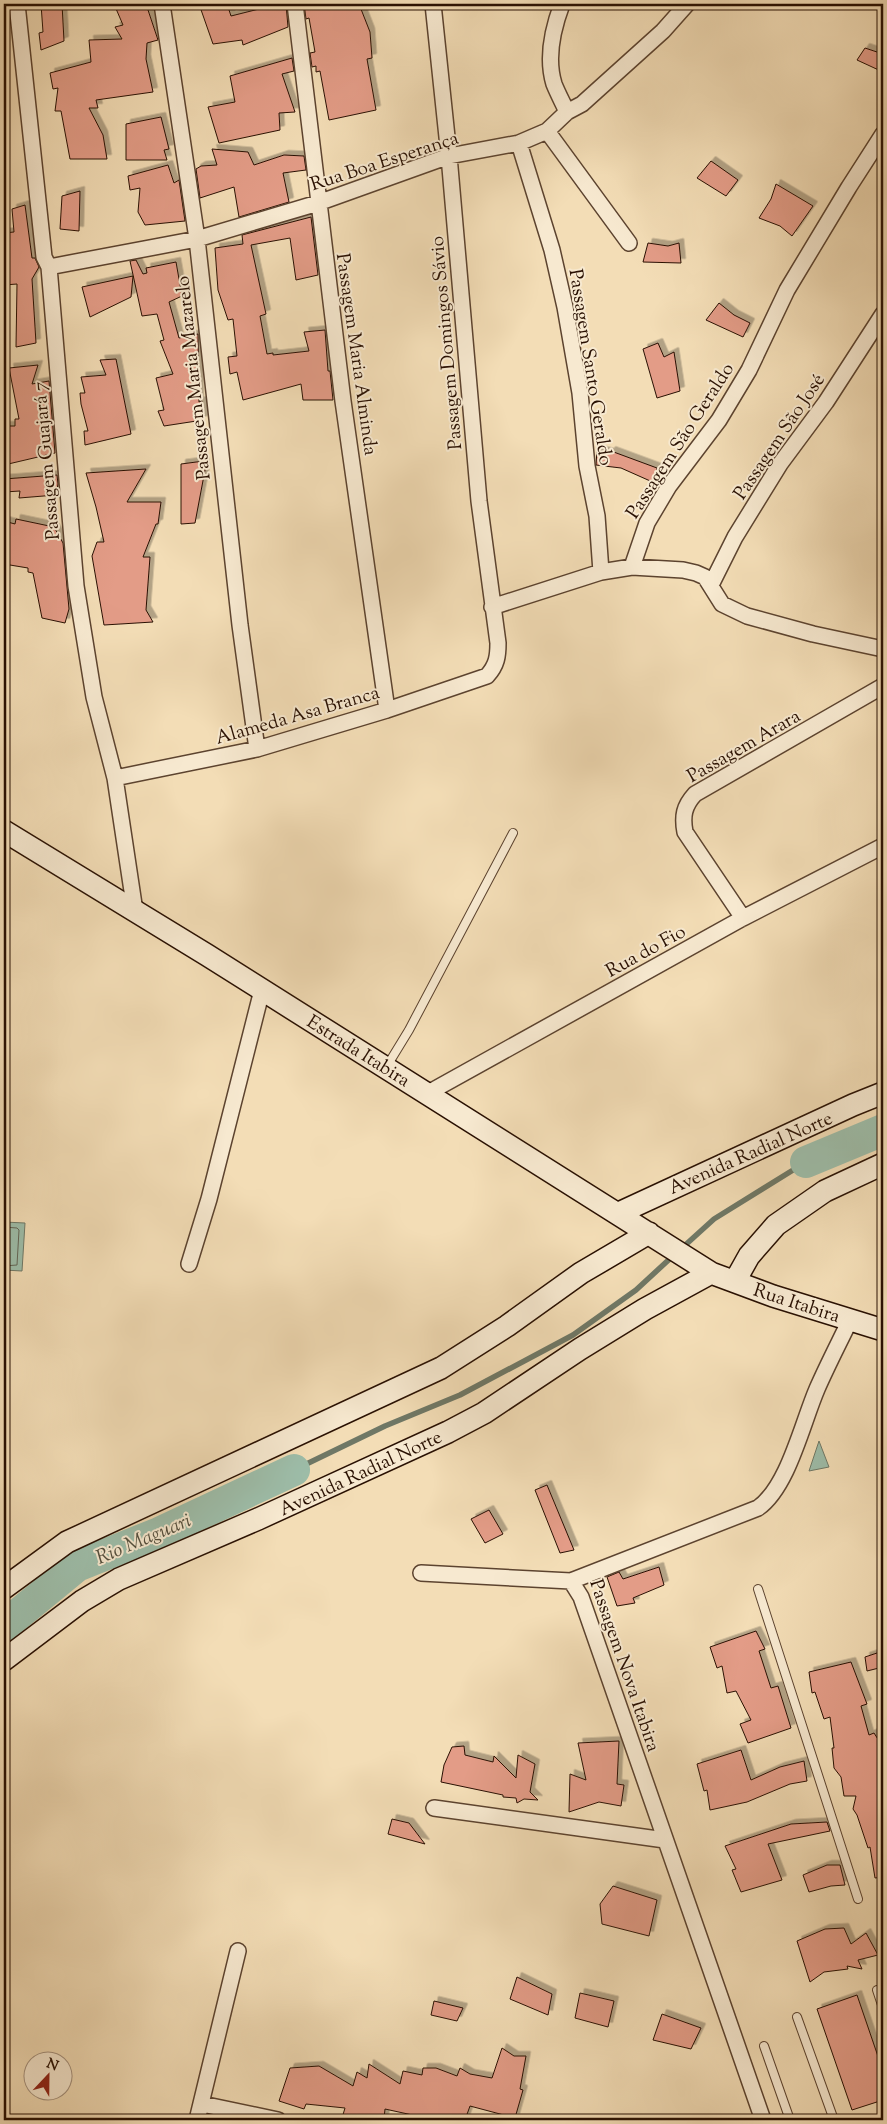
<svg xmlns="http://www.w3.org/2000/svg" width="887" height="2124" font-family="'Sorts Mill Goudy',serif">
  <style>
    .water { fill: #9dbda9; stroke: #6f7866 }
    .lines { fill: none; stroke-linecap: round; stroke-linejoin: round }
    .shore { stroke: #636656; stroke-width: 1 }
    .stream { stroke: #6f7866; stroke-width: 5.5 }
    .river { stroke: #9dbda9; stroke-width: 32 }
    .building { fill: #e39c87; stroke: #291002; filter: url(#shadow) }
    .lane-casing { stroke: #5c432f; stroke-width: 10 }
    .street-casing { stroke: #5c432f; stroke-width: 18 }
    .secondary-casing { stroke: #291002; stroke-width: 24 }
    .lane { stroke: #f7e9d0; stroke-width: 8 }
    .street { stroke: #f7e9d0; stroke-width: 15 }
    .secondary { stroke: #f7e9d0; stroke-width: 21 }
    .labels { text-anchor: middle; stroke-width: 4; stroke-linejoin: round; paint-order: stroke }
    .street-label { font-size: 19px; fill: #291002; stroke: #f7e9d0 }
    .water-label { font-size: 20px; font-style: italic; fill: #524d3c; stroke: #f7e9d0 }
  </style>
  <defs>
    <filter id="shadow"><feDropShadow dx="4.5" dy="-4.5" stdDeviation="0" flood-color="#0004"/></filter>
  </defs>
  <rect width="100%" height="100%" fill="#f3ddb6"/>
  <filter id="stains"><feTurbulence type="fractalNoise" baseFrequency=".004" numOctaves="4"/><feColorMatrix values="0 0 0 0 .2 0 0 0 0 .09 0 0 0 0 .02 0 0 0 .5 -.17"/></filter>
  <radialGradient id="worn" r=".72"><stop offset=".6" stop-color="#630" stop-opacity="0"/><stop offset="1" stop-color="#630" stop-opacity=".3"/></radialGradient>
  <path class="water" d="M4 1222 25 1223 22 1271 4 1270Z
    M819 1441 829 1467 809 1471Z"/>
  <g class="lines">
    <path class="shore" d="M4 1227 17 1228 19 1230 17 1265 4 1266"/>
    <path class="stream" d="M682 1248 714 1219 806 1162
      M294 1470 385 1426 460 1395 573 1335 636 1290 675 1254"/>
    <path class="river" d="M806 1162 883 1130
      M4 1626 77 1566 159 1533 294 1470"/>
  </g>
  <path class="building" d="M41 4H62L64 41 41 50 39 33 43 32Z
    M114 4H146L158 40 147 43 146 59 153 92 96 100 98 108H89L103 135 107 159H70L61 111H55L58 88 53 89 50 73 91 62 89 40 122 39 115 27 123 25Z
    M199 4H227L231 16 279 4H286L288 27 243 45 242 40 213 44Z
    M304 4H359L370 32 372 58 367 59 376 110 329 120 320 71 316 72V66L312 67 310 53 315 52 309 18 306 19Z
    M865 48 883 54V72L857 60Z
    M292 58 294 71 282 74 295 112 279 113 280 130 219 143 208 107 235 102 230 76Z
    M161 117 169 149 164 150 167 160H126V124Z
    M212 149 248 152 254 165 284 155 304 156 306 170 283 173 289 202 239 217 234 187 200 198 196 169 201 166 217 165Z
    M711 161 738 180 726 196 697 178Z
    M168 165 174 183 179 180 185 221 145 225 138 212 140 188 130 190 128 176Z
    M776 184 813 206 792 236 780 226 759 218 771 199Z
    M80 191 79 231 60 229 62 196Z
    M25 205 32 258H35L39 267 32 279 36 343 16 347 17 284 4 285V233L14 232 12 209Z
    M311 217 318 275 296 280 290 238 251 245 266 314 260 316 267 354 273 353V355L309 351 304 332 325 330 328 371H330L333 400H303L301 384 243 400 237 372 230 374 228 357 237 356 233 319 228 320 218 290 215 248 243 244 242 235Z
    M648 243 668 246 679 243 681 263 643 262Z
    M136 260 143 274 147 273 146 268 176 262 182 296 169 302 179 338 198 334 199 402 202 401 203 420 164 426 158 411 164 410 156 378 173 374 160 341 164 340 157 314 142 316 130 261Z
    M133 276 131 297 90 317 82 287Z
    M719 303 734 315 750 323 743 337 706 320Z
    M658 343 664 357 674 352 680 391 657 398 643 349Z
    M116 359 131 434 85 445 84 431H88L81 404 80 393H85L81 377 106 375 100 360Z
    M38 365 32 384 49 381 55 453 4 465V426H15V419H19L9 368Z
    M597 450 610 453 611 451 657 468V484L621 468 596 465Z
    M204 461 205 470 195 523 181 524V464Z
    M146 469 127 502H161L158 524H156L143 557H150L146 610 153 622 104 625 92 556 97 542H104L96 507 86 473Z
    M57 475 58 484 56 495 19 498 20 491 4 492V479Z
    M16 519 54 527 63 543 69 609 65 623 42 618 33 573 28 572V568L4 564V521L15 524Z
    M547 1485 574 1550 560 1553 535 1490Z
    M489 1510 503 1534 485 1543 471 1519Z
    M659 1567 664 1585 633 1598 635 1603 617 1606 607 1577 619 1572 623 1579Z
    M756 1631 765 1649 759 1651 771 1688 778 1686 791 1728 748 1743 740 1724 751 1720 736 1691 727 1693 722 1666 717 1668 710 1647Z
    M883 1651V1667L867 1671 865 1657Z
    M851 1662 867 1704 861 1706 869 1735 874 1733 883 1747V1877L875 1878 870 1847 868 1848 857 1815 853 1809 856 1796H844L841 1777 834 1768 832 1748H834L830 1717 824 1719 815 1692 812 1693 809 1672Z
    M619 1741 617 1784 624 1785 621 1806 599 1802 569 1812 570 1774 586 1780 578 1743Z
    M464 1746 465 1755 493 1762 494 1756 516 1778 518 1755 535 1764 530 1792 538 1800 524 1799 517 1803 516 1798 503 1797V1795L441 1782 444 1765 452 1747Z
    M741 1750 751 1780 780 1767 804 1761 807 1781 790 1784 747 1802 710 1810 707 1790 704 1791 697 1764Z
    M392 1819 409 1823 425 1844 388 1834Z
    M827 1822 830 1831 768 1844 782 1880 741 1892 732 1870 736 1869 725 1846 791 1824Z
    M827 1865H840L845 1885 831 1886 809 1892 803 1875Z
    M613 1886 657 1900 649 1936 602 1924 600 1904Z
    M844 1928 851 1944 866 1933 878 1955 858 1960 862 1969 847 1966 848 1969 824 1972 810 1982 797 1941 825 1929Z
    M517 1977 552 1994 548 2015 510 1999Z
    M580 1993 614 2001 608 2027 575 2018Z
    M857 1995 883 2071V2100L852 2110 817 2009Z
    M434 2001 463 2008 457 2021 431 2015Z
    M662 2014 701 2028 691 2049 653 2040Z
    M502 2048 514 2056H526L520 2089 523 2090 515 2118 470 2106 465 2120H416L417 2116 385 2109 384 2119 350 2120 342 2118 345 2108 306 2104 304 2109 279 2101 290 2068 319 2066 353 2086 357 2072 367 2078 369 2064 400 2084 403 2071 422 2075 423 2068H436L457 2076 460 2068 470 2074 492 2078Z"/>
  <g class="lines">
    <g class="lane-casing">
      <path id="lane" d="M387 1066 409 1030 513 833
        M758 1589 858 1899
        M877 1990 883 2008
        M797 2017 834 2120
        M764 2046 790 2120
        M879 2120 883 2119"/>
    </g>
    <g class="street-casing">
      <path id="street" d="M17 4 44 257 49 267 76 586 94 697 115 778 135 911
        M162 4 197 239 240 625 257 749
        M295 4 343 401 387 710
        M562 4C553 28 546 58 554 84 558 94 563 103 567 112
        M547 131 629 243
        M519 143 552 250 565 307 580 393 587 466 597 516 601 572
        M49 267 197 239 318 203 449 156 519 143 547 131 567 112 582 104 663 31 687 4
        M632 567 647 523 669 486 719 420 749 370 787 290 849 187 883 134
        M711 585 735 537 780 464 826 402 883 314
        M492 607 601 572 632 567 683 570 696 573 705 577 722 604 747 616 813 634 883 649
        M115 778 257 749 387 710 487 676C497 665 498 656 498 643L479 501 449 156 433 4
        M743 918 685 832C682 816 684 806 695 794L883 686
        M428 1093 743 918 883 846
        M189 1264 209 1199 262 990
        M421 1573 571 1581 758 1508C788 1487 802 1424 817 1389 827 1366 839 1343 850 1320
        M571 1581 581 1597 588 1617 763 2120
        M434 1808 665 1840
        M202 2104 278 2120
        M197 2120 238 1951"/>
    </g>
    <g class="secondary-casing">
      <path id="secondary" d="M4 831 207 955 711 1273 773 1296 883 1330
        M619 1213 853 1105 883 1093
        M735 1281 749 1256 776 1225 825 1191 883 1164
        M4 1588 67 1542 441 1368 507 1326 581 1273 649 1233
        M4 1660 82 1601 119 1579 258 1519 448 1432 484 1413 580 1349 645 1309 711 1273"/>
    </g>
    <use href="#lane" class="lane"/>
    <use href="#street" class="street"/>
    <use href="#secondary" class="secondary"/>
  </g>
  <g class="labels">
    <g class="street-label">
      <text transform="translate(384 160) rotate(-18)" y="7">Rua Boa Esperança</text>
      <text transform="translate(445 343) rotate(-95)" y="7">Passagem Domingos Sávio</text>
      <text transform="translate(358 354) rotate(82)" y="7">Passagem Maria Alminda</text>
      <text transform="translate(592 367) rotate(81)" y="7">Passagem Santo Geraldo</text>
      <text transform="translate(192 378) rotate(-96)" y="7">Passagem Maria Mazarelo</text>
      <text transform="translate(778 436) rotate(-56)" y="7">Passagem São José</text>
      <text transform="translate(679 440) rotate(-57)" y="7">Passagem São Geraldo</text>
      <text transform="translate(45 461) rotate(-95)" y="7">Passagem Guajará 7</text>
      <text transform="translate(297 714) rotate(-16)" y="7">Alameda Asa Branca</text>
      <text transform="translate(743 745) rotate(-30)" y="7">Passagem Arara</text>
      <text transform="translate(645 950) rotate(-29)" y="7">Rua do Fio</text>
      <text transform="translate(359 1050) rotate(32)" y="7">Estrada Itabira</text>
      <text transform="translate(750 1152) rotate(-24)" y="7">Avenida Radial Norte</text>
      <text transform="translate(797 1302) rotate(18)" y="7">Rua Itabira</text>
      <text transform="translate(360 1472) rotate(-25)" y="7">Avenida Radial Norte</text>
      <text transform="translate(626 1665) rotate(71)" y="7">Passagem Nova Itabira</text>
    </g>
    <g class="water-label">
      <text transform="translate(143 1538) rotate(-23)" y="7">Rio Maguari</text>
    </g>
  </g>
  <rect width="887" height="2124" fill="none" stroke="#f3ddb6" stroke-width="20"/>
  <rect x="5" y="5" width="877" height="2114" fill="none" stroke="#291002" stroke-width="2.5"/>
  <rect x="10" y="10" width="867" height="2104" fill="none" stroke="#291002"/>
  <g transform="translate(48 2076) rotate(22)"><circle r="24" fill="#f7e9d0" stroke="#a5927e"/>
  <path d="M0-4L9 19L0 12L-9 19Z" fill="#8f2418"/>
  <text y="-8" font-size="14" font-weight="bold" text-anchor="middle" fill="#291002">N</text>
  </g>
  <rect width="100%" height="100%" filter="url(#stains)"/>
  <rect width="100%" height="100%" fill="url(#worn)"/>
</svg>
